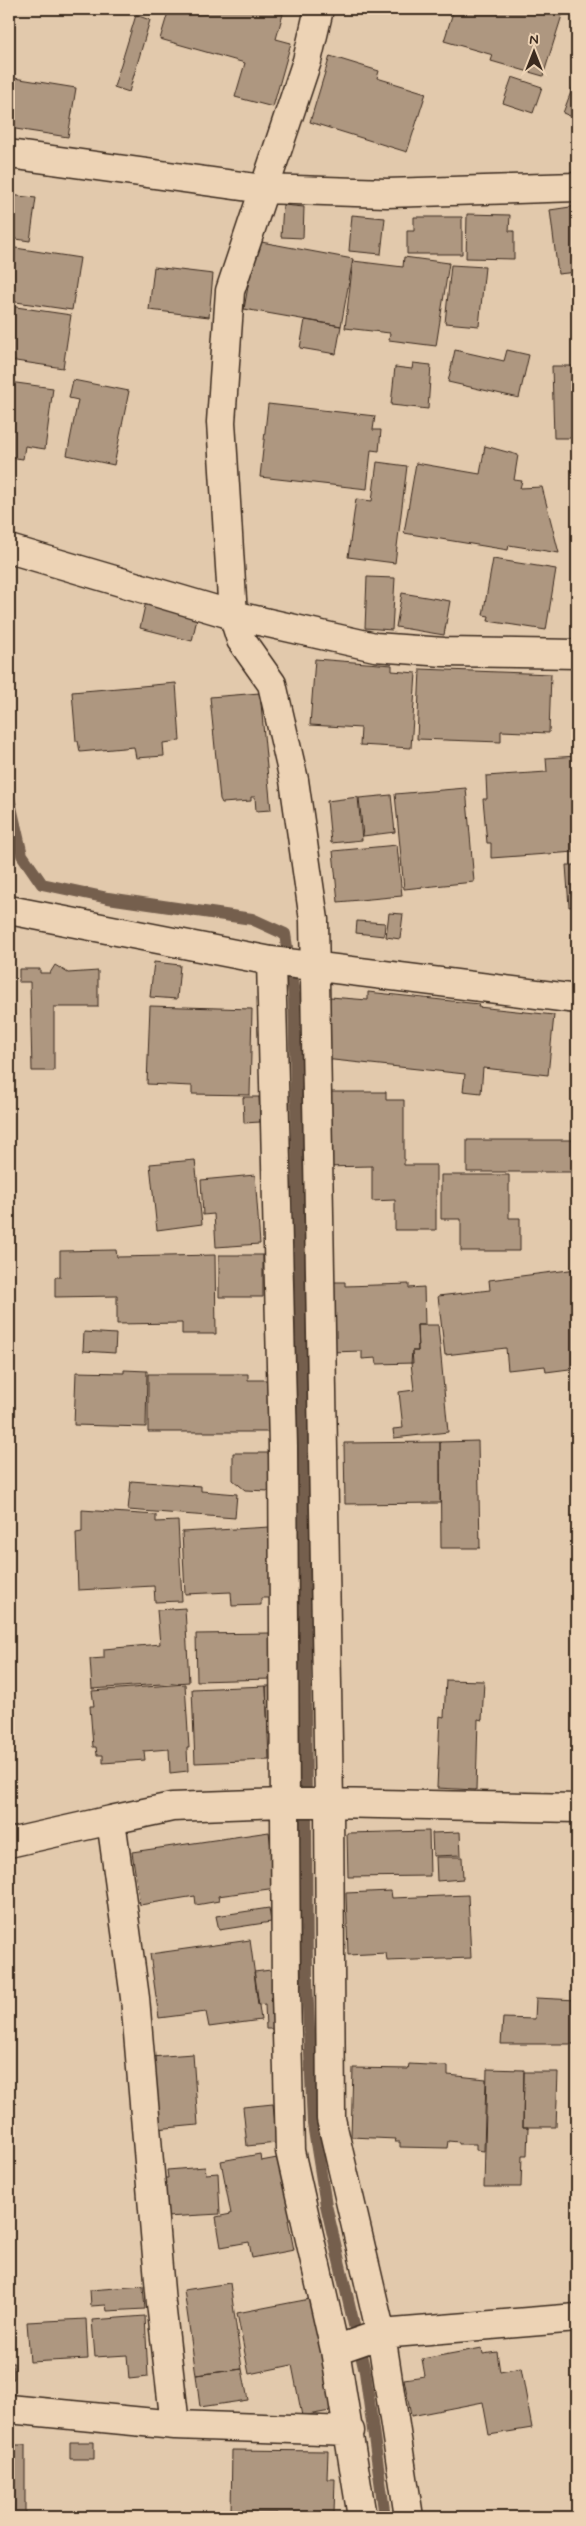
<svg xmlns="http://www.w3.org/2000/svg" width="586" height="2526" font-family="Mynerve,sans-serif">
  <style>
    .lines { fill: none; stroke-linecap: round; stroke-linejoin: round }
    .stream { stroke: #745f4e; stroke-width: 12 }
    .building { fill: #ae9780; stroke: #3b2a1e }
    .minor-casing { stroke: #3b2a1e; stroke-width: 31 }
    .minor { stroke: #edd3b5; stroke-width: 28 }
  </style>
  <rect width="100%" height="100%" fill="#e2c9ac"/>
  <filter id="ink" filterUnits="userSpaceOnUse"><feTurbulence type="fractalNoise" baseFrequency=".02" numOctaves="2"/><feDisplacementMap in="SourceGraphic" scale="10" xChannelSelector="R" yChannelSelector="G"/><feConvolveMatrix kernelMatrix="1 2 1 2 8 2 1 2 1" color-interpolation-filters="sRGB"/></filter>
  <g filter="url(#ink)">
    <g class="lines">
      <path class="stream" d="M9 798 22 855 42 884 108 898 252 919 285 934 294 994 304 1480 307 1982 313 2124 326 2205 365 2372 385 2517"/>
    </g>
    <path class="building" d="M119 9H147L146 14Z
      M169 9H275L274 12 283 14 276 39 291 43 273 107 235 97 245 63 160 39Z
      M454 9H564L543 76 491 61 493 55 444 41Z
      M136 15 150 20 129 92 114 87Z
      M330 56 379 71 377 78 426 93 407 152 310 122Z
      M577 76V119L563 113Z
      M512 77 542 87 533 113 503 103Z
      M14 78 76 88 68 137 9 128Z
      M9 195 36 198 30 241 9 238Z
      M283 205 304 207 303 238 281 237Z
      M577 206V272L558 274 550 210Z
      M467 214 510 215 509 231H514V259L466 258Z
      M352 215 385 218 381 254 349 251Z
      M414 217H462V254H407V231H414Z
      M256 241 353 259 341 326 244 309Z
      M9 247 80 258 72 310 9 301Z
      M404 257 449 263 436 346 389 340 390 333 345 328 353 261 403 267Z
      M451 265 485 267 479 326 445 323Z
      M154 267 213 274 209 317 149 310Z
      M9 306 71 315 63 368 9 360Z
      M305 320 341 326 336 354 300 348Z
      M455 350 504 361 507 350 529 355 519 398 448 382Z
      M413 363 431 365 428 409 391 405 395 367 412 369Z
      M552 366H577V438H554Z
      M73 380 129 391 114 465 67 455 78 400 69 398Z
      M9 382 53 388 45 449 25 446 23 459 9 457Z
      M268 404 375 416 373 430H381L379 451 371 450 367 489 260 477Z
      M485 446 518 455 514 480 522 481 520 488 542 487 559 553 509 545 508 550 404 533 416 463 480 474Z
      M377 462 407 466 395 563 348 557 356 499 372 501Z
      M493 559 556 569 546 630 488 621 489 616 483 615Z
      M367 577 395 578 392 630 365 628Z
      M402 593 450 601 444 635 396 627Z
      M146 601 198 614 192 641 140 628Z
      M315 659 392 665V671L416 673 411 748 360 745 361 728 310 725Z
      M420 669 551 674 549 733 501 731V742L417 739Z
      M176 683 180 741 163 743 164 756 136 758 134 747 80 752 78 741H76L72 692Z
      M260 693 271 810 256 811 255 797H251V801L222 803 220 799 210 697Z
      M577 756V863L575 852 491 858V843H487L483 799H487L486 776 547 772 546 758Z
      M466 788 474 882 404 889 395 794Z
      M391 795 395 832 363 836 359 798Z
      M358 797 362 840 331 843 327 801Z
      M397 845 402 896 338 902 333 851Z
      M566 865H577V906L569 907Z
      M389 913 403 914 400 939 386 937Z
      M357 921 385 923 384 936 356 933Z
      M154 962 180 965 177 999 150 997Z
      M55 965 68 973 98 971V1007H54V1071H32L30 982H19V969H40V973H50Z
      M368 992 479 1004 478 1007 554 1015 548 1075 483 1068 481 1093 463 1091 465 1074 324 1059 330 997 368 1000Z
      M150 1006 252 1009 250 1095 192 1094V1086L147 1084Z
      M322 1092H386V1100H404V1165H436V1230H395V1200L372 1201V1166L322 1167Z
      M243 1097H259L260 1122 244 1123Z
      M467 1140H577V1172H467Z
      M195 1160 202 1224 157 1230 150 1164Z
      M255 1175 260 1244 216 1247 214 1214 203 1215 201 1180Z
      M441 1175H509V1218H520V1251H461V1219H441Z
      M116 1250 117 1257 215 1255 216 1334H182V1323L117 1324V1296L55 1297V1277H60V1251Z
      M219 1255H263V1297H219Z
      M577 1269V1368L546 1372 545 1366 508 1370 506 1348 445 1355 438 1296 490 1290 489 1280Z
      M326 1282H345V1286L409 1284V1288L424 1287 425 1325H417L418 1351H412L413 1363 377 1364 376 1358 362 1359V1351L331 1352Z
      M417 1325H438L448 1432 394 1438 393 1429 403 1428 399 1392 414 1390 411 1363 412 1351H418Z
      M84 1332 116 1334 115 1353 83 1351Z
      M124 1370 147 1371 146 1427 74 1425 76 1372 124 1373Z
      M148 1374H248V1380H269V1432H148Z
      M478 1441 480 1548H441L440 1442Z
      M440 1442V1503L345 1504 344 1443Z
      M233 1453H269V1491L245 1490 233 1480Z
      M131 1481 201 1486V1491L237 1494 235 1518 128 1510Z
      M82 1510 156 1515V1522L178 1521 182 1601 155 1602 154 1586 78 1590 76 1533 82 1532Z
      M270 1527 273 1598H261V1605L232 1606 231 1592 185 1594 182 1532Z
      M185 1608 189 1682 92 1689 90 1659 104 1658V1649L160 1644 157 1610Z
      M270 1633 271 1679 197 1681 196 1634Z
      M446 1680 484 1681 482 1720 478 1719 476 1790 437 1788 440 1716 444 1717Z
      M185 1684 189 1748H187L188 1771 170 1773 169 1749 144 1751 145 1760 103 1763V1755H97L96 1747H93L90 1706H94L92 1691Z
      M266 1686H276L278 1734H268Z
      M266 1686 269 1760 195 1763 192 1689Z
      M429 1831 430 1876 348 1877 347 1833Z
      M269 1832 276 1888 218 1896 219 1901 196 1905 195 1896 140 1905 132 1852Z
      M460 1832 461 1855 433 1856 432 1833Z
      M436 1857H462L463 1879 437 1881Z
      M391 1891 392 1898 468 1895 471 1958 387 1961 386 1953 348 1955 346 1893Z
      M269 1908 271 1922 219 1930 216 1916Z
      M250 1940 261 2020 209 2027 206 2012 159 2018 150 1954Z
      M271 1970 279 2029H266L265 2004 258 2005 254 1972Z
      M536 1998 577 2000V2044H501L503 2018 535 2019Z
      M193 2054 198 2125 156 2129 150 2057Z
      M409 2064 448 2066V2075L486 2079 484 2151 476 2150V2144H459V2142L448 2141 447 2148 400 2147V2142H395L396 2139 351 2137 353 2068 408 2069Z
      M487 2069 524 2070 523 2127H528L527 2155H522L521 2187H484Z
      M524 2072H558L556 2127H523Z
      M273 2104 277 2143 247 2146 243 2107Z
      M260 2154 261 2161 277 2158 279 2166H281L292 2220H288L294 2250 252 2258 249 2242 221 2247 216 2217 231 2214 221 2161Z
      M205 2167 206 2174 218 2173 220 2214 166 2217 164 2178H168L167 2170Z
      M230 2283 242 2369 196 2375 184 2290Z
      M143 2286 145 2309 107 2311 106 2305 91 2306 90 2290Z
      M315 2298 336 2410 302 2416 292 2365 249 2374 237 2313Z
      M145 2316 148 2377 129 2379 127 2355 95 2357 92 2320Z
      M86 2319 88 2359 30 2362 27 2322Z
      M482 2348 483 2354 497 2352 500 2372 521 2368 532 2428 489 2435 483 2402 411 2416 404 2379 425 2376 422 2359Z
      M9 2363H14V2379H9Z
      M242 2369 248 2400 200 2407 196 2375Z
      M70 2442H94V2459H70Z
      M9 2445H25V2515H9Z
      M232 2450 328 2451 327 2479H335L334 2514 277 2517V2513H231Z"/>
    <g class="lines">
      <g class="minor-casing">
        <path id="minor" d="M9 154 263 189 387 193 577 187
          M9 549 233 615 375 647 444 652 577 654
          M9 910 271 961 577 999
          M271 961 283 1446 286 1993 290 2151 335 2350 362 2517
          M111 1820 172 1807 284 1803H329L314 920 294 780 272 684 241 640 233 615 221 422 230 291 307 61 319 9
          M9 1843 111 1820 135 1998 161 2303 175 2425
          M335 2350 381 2334 577 2318
          M9 2409 175 2425 350 2431
          M409 2517 381 2334 331 2119 329 1803 577 1808"/>
      </g>
      <use href="#minor" class="minor"/>
    </g>
  </g>
  <rect width="586" height="2526" fill="none" stroke="#edd3b5" stroke-width="30"/>
  <rect x="15" y="15" width="556" height="2496" fill="none" stroke="#3b2a1e" stroke-width="2" filter="url(#ink)"/>
  <g transform="translate(534 52)" stroke="#edd3b5" stroke-width="4" paint-order="stroke">
  <path d="M0-4L9 19L0 12L-9 19Z" fill="#3b2a1e"/>
  <text y="-8" font-size="14" font-weight="bold" text-anchor="middle" fill="#3b2a1e">N</text>
  </g>
</svg>
